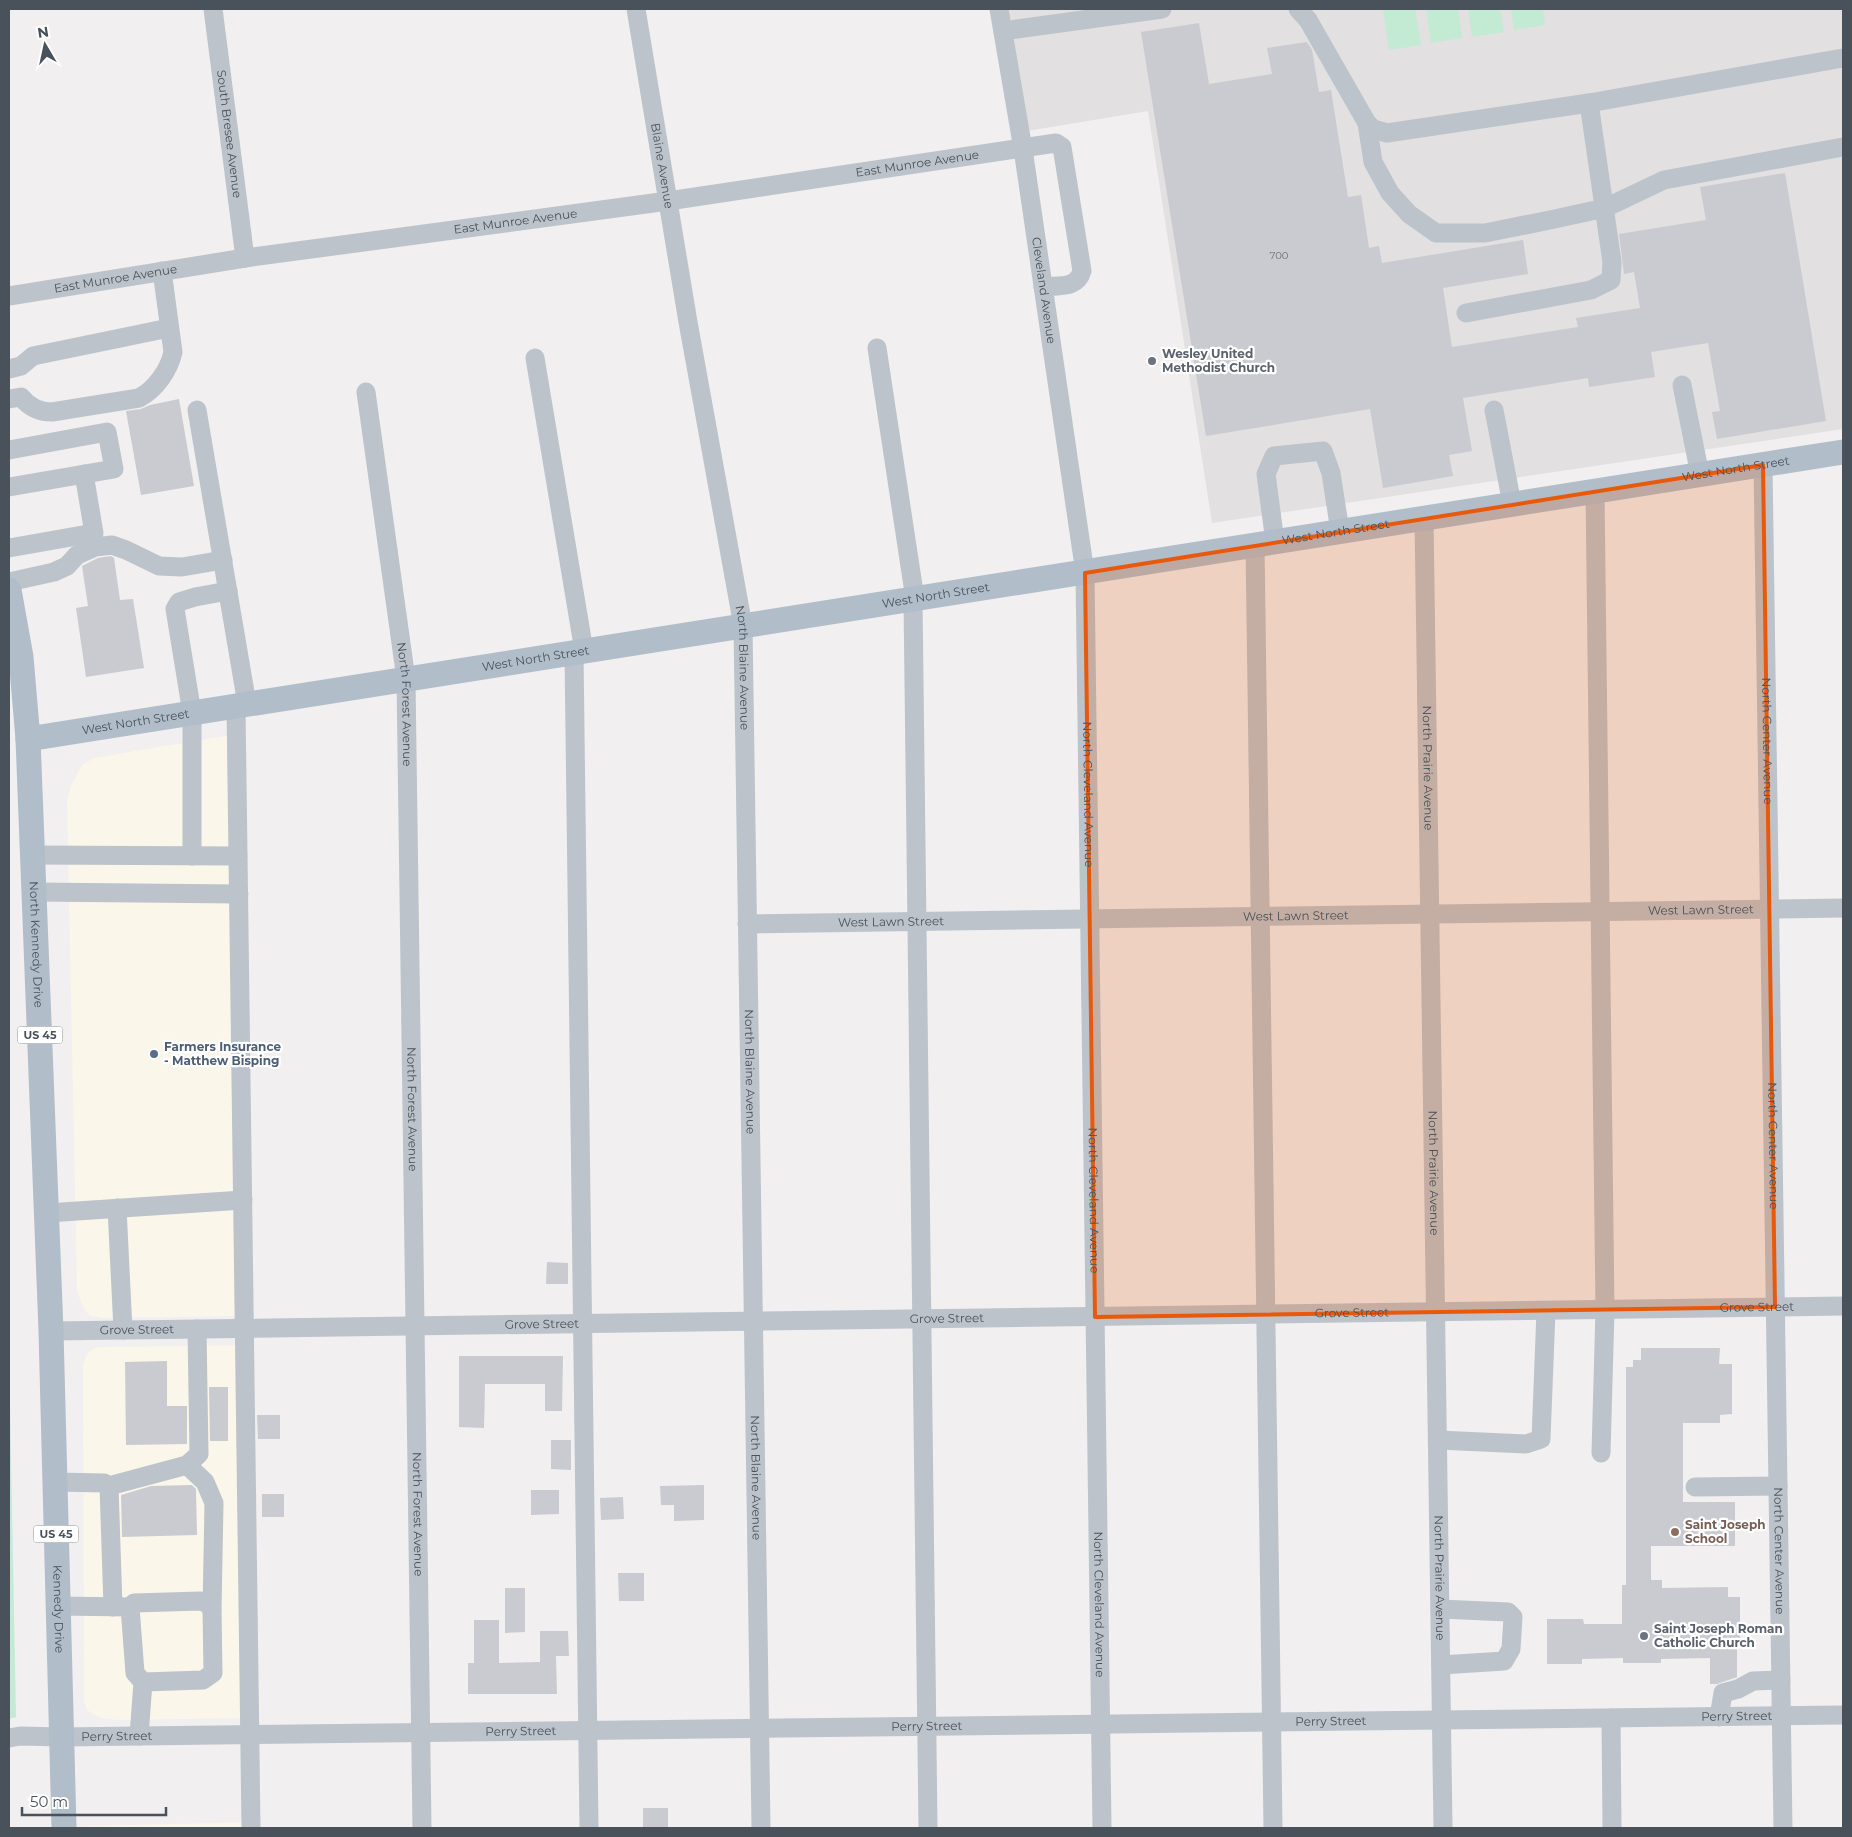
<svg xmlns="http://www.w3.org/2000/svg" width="1852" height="1837" font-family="Montserrat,sans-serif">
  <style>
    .commercial { fill: #faf6ea }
    .education { fill: #e2e0e0 }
    .green { fill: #c3ead3 }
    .building { fill: #c9cbd1 }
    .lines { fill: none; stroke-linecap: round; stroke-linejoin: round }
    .minor { stroke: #bcc3ca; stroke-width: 19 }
    .major { stroke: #b2bdca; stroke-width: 25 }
    .marked { fill: #e8590c; fill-opacity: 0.2; stroke: #e8590c; stroke-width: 4; stroke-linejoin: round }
    .worship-dot { fill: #6b7280; stroke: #fff; stroke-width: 2 }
    .service-dot { fill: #5c6f8a; stroke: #fff; stroke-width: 2 }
    .education-dot { fill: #8d6e63; stroke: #fff; stroke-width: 2 }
    .labels { text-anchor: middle; stroke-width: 4.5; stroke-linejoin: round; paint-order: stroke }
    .number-label { font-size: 10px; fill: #697078 }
    .shield { fill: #fff; stroke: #80868c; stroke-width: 1 }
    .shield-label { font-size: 11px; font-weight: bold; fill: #49525a }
    .street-label { font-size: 12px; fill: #49525a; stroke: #fff }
    .worship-label { font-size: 12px; font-weight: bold; fill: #5b616d; stroke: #fff; text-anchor: start }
    .service-label { font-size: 12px; font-weight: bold; fill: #4e5e75; stroke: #fff; text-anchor: start }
    .education-label { font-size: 12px; font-weight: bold; fill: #785e54; stroke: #fff; text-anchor: start }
  </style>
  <rect width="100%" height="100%" fill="#f1efef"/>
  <path class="commercial" d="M243 733 250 1316 103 1318 91 1316 85 1311 77 1292 67 801 70 788 82 765 94 758Z
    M251 1345 255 1718 119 1720 106 1719 96 1716 87 1710 84 1701 83 1364 87 1354 94 1348 101 1347Z
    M256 1822V1828H89V1826Z"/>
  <path class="education" d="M1007 9H1843V429L1212 523 1148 111 1027 131Z"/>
  <path class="green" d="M1383 9H1415L1421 45 1389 50Z
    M1426 9H1458L1462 38 1431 43Z
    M1468 9H1500L1504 32 1472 37Z
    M1511 9H1543L1545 25 1514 30Z
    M9 1352 16 1717 9 1719Z"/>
  <path class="building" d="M1199 23 1209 84 1272 74 1267 48 1307 42 1312 50 1319 92 1331 90 1348 197 1361 195 1369 248 1379 246 1382 263 1523 240 1528 274 1443 288 1452 347 1578 327 1576 318 1640 308 1634 272 1624 274 1619 234 1706 220 1700 187 1785 173 1826 421 1717 439 1712 412 1720 411 1708 343 1651 352 1655 377 1589 387 1588 378 1463 398 1472 451 1449 455 1453 476 1383 488 1370 409 1206 436 1141 32Z
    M179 399 194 486 141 495 126 411 141 409 150 405Z
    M111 556 114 558 120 600 133 599 144 668 86 677 76 608 88 606 82 566 98 558Z
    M547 1262 568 1263V1284H546Z
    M1641 1348H1720L1719 1364H1732V1414L1720 1415V1423H1683V1502H1735V1546H1651V1580H1662V1588L1728 1587V1597H1740V1647H1737V1677L1717 1684H1710V1658L1661 1659V1663H1623V1658L1582 1659V1664H1547V1619H1583L1584 1624H1622V1585H1626V1367H1633V1360H1641Z
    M459 1356H563L562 1411H545V1384H485L484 1428 459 1427Z
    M167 1361V1406H187V1444L126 1445 125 1362Z
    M209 1387H228V1441H210Z
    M257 1415H280V1439H258Z
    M551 1440H571V1470L551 1469Z
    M192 1485 196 1489 197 1535 122 1537 121 1495 151 1486Z
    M704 1485V1520L674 1521V1505H661L660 1486Z
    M531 1490H559V1514L531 1515Z
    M262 1494H284V1517H262Z
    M623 1497 624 1519 601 1520 600 1498Z
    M618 1573H644V1601H619Z
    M505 1588H525V1632L505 1633Z
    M474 1620H499V1663L540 1662V1631H568L569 1656H556L557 1694H468V1663H474Z
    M643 1808H668V1827L643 1828Z"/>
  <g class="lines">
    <g class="minor">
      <path id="s1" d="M213 9 245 258"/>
      <path id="s2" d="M636 9 688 322 743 626 761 1828"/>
      <path id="s3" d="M999 9 1023 149 1085 573 1102 1828"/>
      <path d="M1298 9 1308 20 1367 123 1373 129 1387 133 1589 103 1843 58"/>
      <path d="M1003 31 1162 9"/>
      <path d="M1367 123 1373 162 1390 193 1409 214 1436 233H1485L1550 220 1605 208 1664 180 1843 147"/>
      <path id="s4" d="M9 296 245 258 668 201 1056 143 1062 147 1082 271C1077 289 1059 285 1043 287"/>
      <path d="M1466 313 1591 290 1611 280 1612 262 1589 103"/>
      <path d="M877 348 915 599"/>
      <path d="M535 358 584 651"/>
      <path d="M9 369 21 366 33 356 169 328"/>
      <path d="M1682 385 1700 475"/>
      <path id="s5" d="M366 392 406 679 422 1828"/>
      <path d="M9 399 21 397C29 407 39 412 52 412L139 398C156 389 169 370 173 352L162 271"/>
      <path d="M197 410 247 704"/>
      <path d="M1494 410 1512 504"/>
      <path d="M9 450 107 432 114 469 9 487"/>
      <path id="s6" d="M1763 465 1783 1828"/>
      <path d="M1595 491 1605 1310 1601 1453"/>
      <path id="s7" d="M1424 518 1443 1828"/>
      <path d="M1275 542 1266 474 1274 456 1323 451 1331 473 1340 531"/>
      <path d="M1255 545 1273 1828"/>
      <path d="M9 548 94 533 84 474"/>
      <path d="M9 582 54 572 67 566 77 555 95 547 112 545 126 550 159 566 182 567 223 560"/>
      <path d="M913 600 928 1828"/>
      <path d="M574 653 589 1828"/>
      <path d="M236 706 251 1828"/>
      <path d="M33 855 238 856"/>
      <path d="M192 856V713L175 609 179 602 195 597 228 591"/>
      <path d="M34 892 239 894"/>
      <path id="s8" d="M747 924 1843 908"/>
      <path d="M117 1208 123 1330"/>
      <path d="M47 1213 243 1200"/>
      <path id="s9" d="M51 1331 1843 1306"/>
      <path d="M1438 1440 1526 1444 1541 1439 1546 1311"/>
      <path d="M187 1465 205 1482 214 1503 212 1610"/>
      <path d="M55 1482 104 1483 109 1486 113 1607"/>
      <path d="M109 1486 187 1465 199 1454 197 1329"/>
      <path d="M1695 1487 1778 1486"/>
      <path d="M58 1606 130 1607 134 1603 200 1601 207 1603 212 1610 213 1673 203 1680 143 1682 135 1673 130 1607"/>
      <path d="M1440 1609 1508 1612 1513 1617 1511 1649 1504 1661 1441 1665"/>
      <path d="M1719 1717 1723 1693 1738 1689 1753 1681 1781 1680"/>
      <path d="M1611 1718 1612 1828"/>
      <path d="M139 1736 143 1682"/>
      <path id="s10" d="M9 1738 20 1736 61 1737 1843 1715"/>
    </g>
    <g class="major">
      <path id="s11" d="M9 590 21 657 28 739 51 1331 64 1828"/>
      <path id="s12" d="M28 739 1843 452"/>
    </g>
  </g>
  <path class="marked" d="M1763 465 1775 1307 1095 1317 1085 573Z"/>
  <g class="worship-dot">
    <circle cx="1152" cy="361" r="5"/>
    <circle cx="1644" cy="1636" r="5"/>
  </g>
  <circle class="service-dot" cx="154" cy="1054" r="5"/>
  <circle class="education-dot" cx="1675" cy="1532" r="5"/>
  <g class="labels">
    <g class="number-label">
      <text x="1279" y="259">700</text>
    </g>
    <g class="shield">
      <rect x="17.5" y="1026.5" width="45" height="17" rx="4"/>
      <rect x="33.5" y="1525.5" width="45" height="17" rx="4"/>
    </g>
    <g class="shield-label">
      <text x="40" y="1039">US 45</text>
      <text x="56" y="1538">US 45</text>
    </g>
    <g class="street-label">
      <text dy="4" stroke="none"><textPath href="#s1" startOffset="126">South Bresee Avenue</textPath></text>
      <text dy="4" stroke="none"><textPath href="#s2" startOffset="159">Blaine Avenue</textPath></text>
      <text dy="4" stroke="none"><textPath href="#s4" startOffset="918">East Munroe Avenue</textPath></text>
      <text dy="4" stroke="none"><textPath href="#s4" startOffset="512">East Munroe Avenue</textPath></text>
      <text dy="4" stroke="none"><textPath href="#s4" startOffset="108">East Munroe Avenue</textPath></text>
      <text dy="4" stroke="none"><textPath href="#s3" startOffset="285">Cleveland Avenue</textPath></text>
      <text dy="4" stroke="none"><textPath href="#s12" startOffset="1729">West North Street</textPath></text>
      <text dy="4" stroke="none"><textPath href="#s12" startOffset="1324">West North Street</textPath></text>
      <text dy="4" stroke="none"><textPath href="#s12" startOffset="919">West North Street</textPath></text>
      <text dy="4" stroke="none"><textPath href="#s12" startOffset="514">West North Street</textPath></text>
      <text dy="4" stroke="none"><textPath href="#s2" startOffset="668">North Blaine Avenue</textPath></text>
      <text dy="4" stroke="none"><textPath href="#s5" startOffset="315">North Forest Avenue</textPath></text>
      <text dy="4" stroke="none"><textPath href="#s12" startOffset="109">West North Street</textPath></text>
      <text dy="4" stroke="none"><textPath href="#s6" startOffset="276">North Center Avenue</textPath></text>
      <text dy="4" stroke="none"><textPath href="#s7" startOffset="250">North Prairie Avenue</textPath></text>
      <text dy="4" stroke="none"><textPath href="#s3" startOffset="792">North Cleveland Avenue</textPath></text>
      <text dy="4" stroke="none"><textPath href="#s8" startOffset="954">West Lawn Street</textPath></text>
      <text dy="4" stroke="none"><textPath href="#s8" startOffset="549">West Lawn Street</textPath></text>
      <text dy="4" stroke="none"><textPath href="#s8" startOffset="144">West Lawn Street</textPath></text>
      <text dy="4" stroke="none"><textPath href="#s11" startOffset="356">North Kennedy Drive</textPath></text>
      <text dy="4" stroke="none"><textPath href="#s2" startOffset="1072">North Blaine Avenue</textPath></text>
      <text dy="4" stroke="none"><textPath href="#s5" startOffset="720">North Forest Avenue</textPath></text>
      <text dy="4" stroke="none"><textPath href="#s6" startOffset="681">North Center Avenue</textPath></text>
      <text dy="4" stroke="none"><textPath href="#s7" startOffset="655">North Prairie Avenue</textPath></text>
      <text dy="4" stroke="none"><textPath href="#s3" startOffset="1198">North Cleveland Avenue</textPath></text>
      <text dy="4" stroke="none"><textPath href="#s9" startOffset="1706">Grove Street</textPath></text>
      <text dy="4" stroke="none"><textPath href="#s9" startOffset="1301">Grove Street</textPath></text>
      <text dy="4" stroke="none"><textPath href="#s9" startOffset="896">Grove Street</textPath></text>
      <text dy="4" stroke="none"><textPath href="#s9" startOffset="491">Grove Street</textPath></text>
      <text dy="4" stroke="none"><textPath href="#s9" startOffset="86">Grove Street</textPath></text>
      <text dy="4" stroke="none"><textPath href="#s2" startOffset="1478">North Blaine Avenue</textPath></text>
      <text dy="4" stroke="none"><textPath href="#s5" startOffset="1125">North Forest Avenue</textPath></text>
      <text dy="4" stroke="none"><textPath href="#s6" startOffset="1086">North Center Avenue</textPath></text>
      <text dy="4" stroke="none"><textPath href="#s7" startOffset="1060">North Prairie Avenue</textPath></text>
      <text dy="4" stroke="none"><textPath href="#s3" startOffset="1602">North Cleveland Avenue</textPath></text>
      <text dy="4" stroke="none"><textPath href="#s11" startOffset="1021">Kennedy Drive</textPath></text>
      <text dy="4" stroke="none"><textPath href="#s10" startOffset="1728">Perry Street</textPath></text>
      <text dy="4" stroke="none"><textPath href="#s10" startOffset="1322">Perry Street</textPath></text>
      <text dy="4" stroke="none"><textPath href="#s10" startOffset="918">Perry Street</textPath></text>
      <text dy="4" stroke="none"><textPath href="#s10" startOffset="512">Perry Street</textPath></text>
      <text dy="4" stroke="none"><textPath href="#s10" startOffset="108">Perry Street</textPath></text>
    </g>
    <g class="worship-label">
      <text x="1162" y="358">Wesley United<tspan x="1162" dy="14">Methodist Church</tspan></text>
      <text x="1654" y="1633">Saint Joseph Roman<tspan x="1654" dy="14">Catholic Church</tspan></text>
    </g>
    <g class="service-label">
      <text x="164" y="1051">Farmers Insurance<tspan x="164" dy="14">- Matthew Bisping</tspan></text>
    </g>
    <g class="education-label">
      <text x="1685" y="1529">Saint Joseph<tspan x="1685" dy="14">School</tspan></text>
    </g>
  </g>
  <rect width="1852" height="1837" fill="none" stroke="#49525a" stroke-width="20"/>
  <g transform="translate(45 45) rotate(351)" stroke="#ffffff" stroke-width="4" paint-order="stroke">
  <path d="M0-4L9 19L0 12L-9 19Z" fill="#49525a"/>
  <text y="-8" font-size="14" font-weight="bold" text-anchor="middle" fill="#49525a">N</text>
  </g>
  <path d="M22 1807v8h144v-8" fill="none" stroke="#49525a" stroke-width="2.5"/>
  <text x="30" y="1807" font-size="15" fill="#49525a" stroke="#ffffff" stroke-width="4" paint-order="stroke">50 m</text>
</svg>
